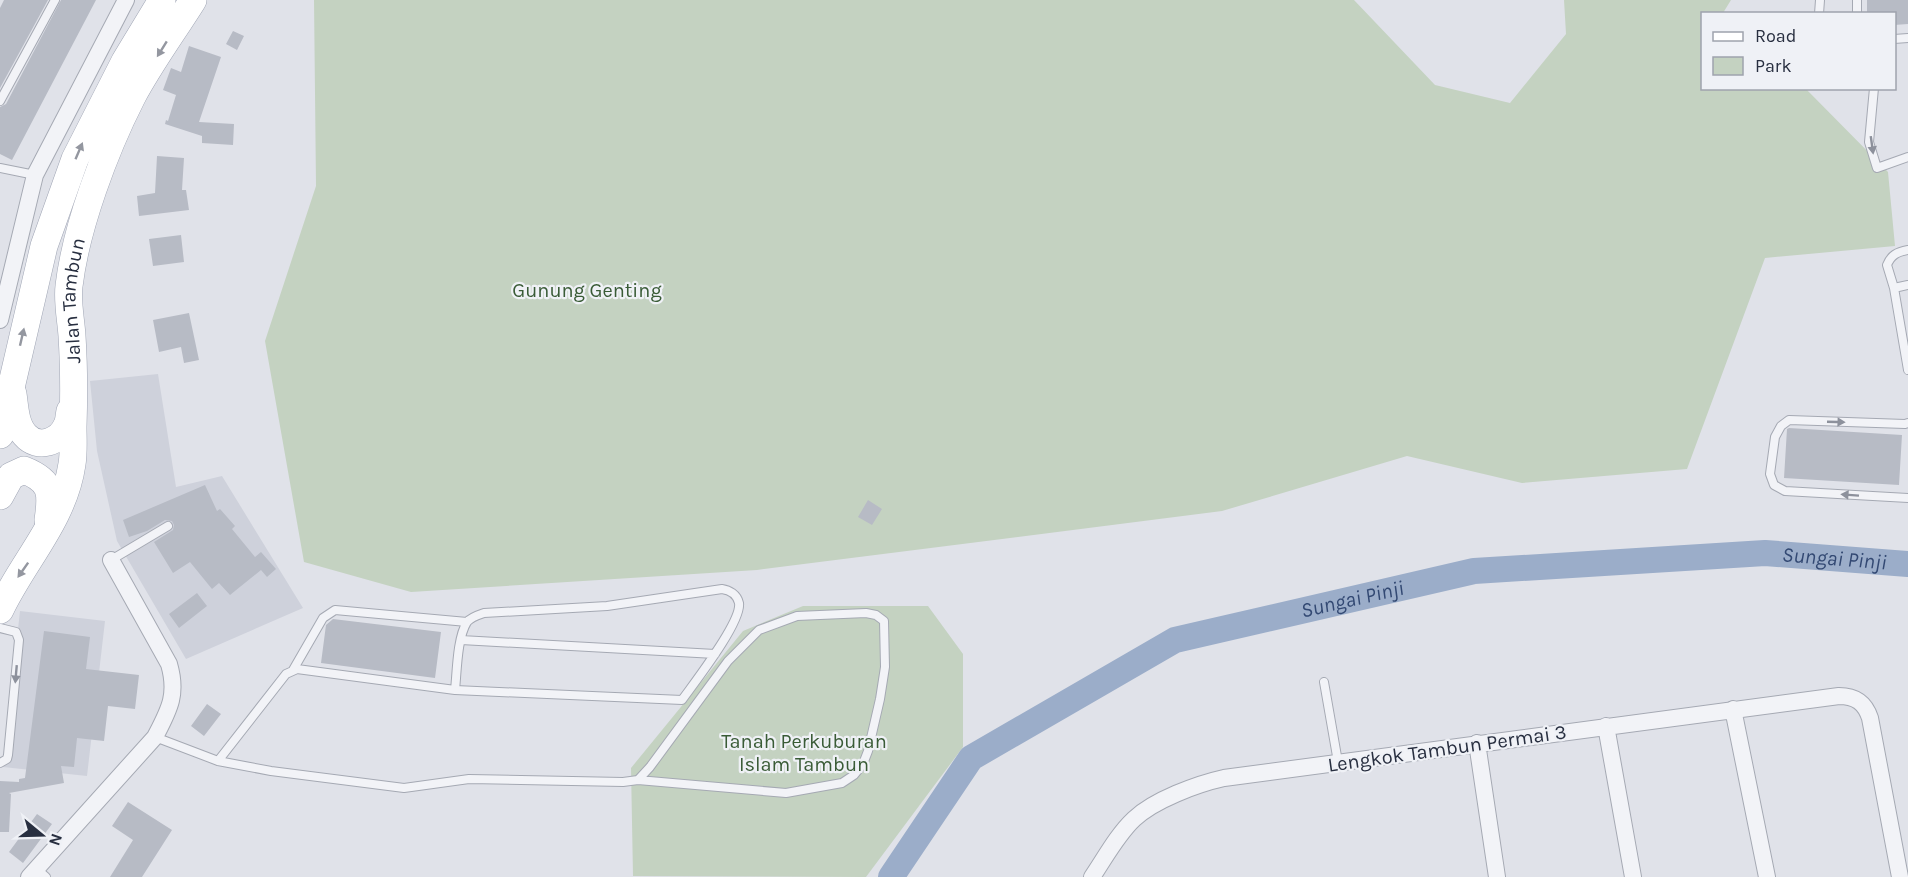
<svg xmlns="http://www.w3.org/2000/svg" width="1908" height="877" font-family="Karla,sans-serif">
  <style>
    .built { fill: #ced1db }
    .green { fill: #c4d2c1 }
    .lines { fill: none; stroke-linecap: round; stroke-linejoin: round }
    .river { stroke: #9badc9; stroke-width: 26 }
    .building { fill: #b7bbc5 }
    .service-casing { stroke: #a5a9b3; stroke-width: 10 }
    .minor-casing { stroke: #a5a9b3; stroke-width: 18 }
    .primary-casing { stroke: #9fa5b4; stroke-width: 28 }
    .service { stroke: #f2f3f7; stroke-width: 8 }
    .minor { stroke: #f2f3f7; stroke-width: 16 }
    .primary { stroke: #fff; stroke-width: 27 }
    .oneway { fill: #9497a0 }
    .oneway2 { fill: #8d919c }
    .labels { text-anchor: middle; stroke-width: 4.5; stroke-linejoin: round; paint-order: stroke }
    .park-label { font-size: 20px; fill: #395b36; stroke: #eff1f6 }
    .street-label { font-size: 20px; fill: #282f40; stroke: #eff1f6 }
    .water-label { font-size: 21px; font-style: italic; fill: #334973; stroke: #eff1f6 }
  </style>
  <rect width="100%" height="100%" fill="#e0e2e9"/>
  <path class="built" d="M158 374 176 487 222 476 303 608 186 659 117 541 97 451 90 381Z
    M20 611 105 621 87 776 3 767Z"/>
  <path class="green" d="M314 0H1354L1435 85 1510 103 1566 34 1564 0H1731L1723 13 1702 14V88L1806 89 1888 172 1895 246 1765 258 1687 469 1522 483 1407 456 1222 511 757 570 411 592 304 562 265 341 316 186Z
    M803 606H928L963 654V747L866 877 633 876 631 768 743 631Z"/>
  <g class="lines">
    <path class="river" id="s1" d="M891 877 971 758 1175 640 1474 571 1765 553 1908 564"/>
  </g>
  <path class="building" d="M4 0H48L0 88V8Z
    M61 0H96L12 160 0 154V107L6 104Z
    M1867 0H1908V24L1894 25V14H1867Z
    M233 31 244 36 237 50 226 44Z
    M189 46 221 57 199 122 234 124 233 145 202 143V136L165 124 166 120 168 121 176 95 163 90 171 68 181 72Z
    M157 156 184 158 182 190H186L189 210 139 216 137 196 155 193Z
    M181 235 184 262 153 266 149 239Z
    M189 313 199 360 184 363 181 347 159 352 153 320Z
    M1789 428 1902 435 1899 485 1784 478 1787 429Z
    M205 485 217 511 220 509 235 526 232 529 255 557 261 552 276 569 267 577 261 570 230 595 219 583 212 589 190 562 173 573 154 542 173 530 174 525 172 521 165 520 147 531 129 537 123 520Z
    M868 500 882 509 872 525 858 517Z
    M197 593 207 606 179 628 169 614Z
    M333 619 441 632 435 678 321 663 326 625Z
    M44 631 90 637 86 669 139 675 135 709 108 706 104 741 77 738 74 767 61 766 64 783 9 793 11 794 9 832H0V781L19 782V779L25 778Z
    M207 704 221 714 204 736 191 726Z
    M128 802 172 830 142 877H110L133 840 112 826Z
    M37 814 52 824 23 863 9 852Z"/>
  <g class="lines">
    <g class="service-casing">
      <path id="service" d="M1819 14 1820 0
        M1857 14V0
        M1894 39 1908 38
        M1874 88 1869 142 1877 168 1908 157
        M0 101 55 0
        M0 168 35 175
        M1908 250C1897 252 1891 255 1887 265L1894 288 1908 370
        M1894 288 1908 285
        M1908 423 1905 424 1789 420 1781 426 1775 437 1770 474 1774 485 1785 491 1908 498
        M111 560 168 526
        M0 628 16 632 19 640 8 755 7 759 0 763
        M461 640 715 654
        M293 670 323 618 335 610 467 622
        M1324 682 1338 762
        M155 737 218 761 271 771 404 788 469 779 623 782 638 780 650 767 728 661 759 630 797 616 866 613 876 615 884 621 885 667 880 699 868 751 863 764 854 775 842 783 786 793 638 780
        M218 761 286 674 297 669 455 690 682 700C694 683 742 622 739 603 737 594 729 590 722 589L607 606 484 613C478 615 471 617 467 622 457 638 457 672 455 690
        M37 869 46 877"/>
    </g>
    <g class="minor-casing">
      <path id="minor" d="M0 320 35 175 126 0
        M1733 709 1767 877
        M1606 726 1633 877
        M1477 743 1497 877
        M29 877 155 737C169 710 178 695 169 664L111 560
        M1092 877C1105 858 1117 835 1134 819 1154 800 1197 784 1224 778L1839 696C1856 696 1865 703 1870 718L1900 877"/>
    </g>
    <g class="primary-casing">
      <g id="primary">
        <path d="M13 394C15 407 15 424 25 435 38 450 60 442 67 425 69 421 69 415 70 411"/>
        <path d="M0 435 44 246 75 159 125 61 162 0"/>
        <path d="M0 496 11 476 24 470C52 481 52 493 48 520"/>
        <path id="s2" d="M0 610C23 561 64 520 72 464 74 452 73 439 73 427 74 397 74 367 72 336 71 320 67 302 69 286 76 227 105 150 132 97 150 63 173 32 193 0"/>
      </g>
    </g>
    <use href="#service" class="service"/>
    <use href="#minor" class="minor"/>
    <use href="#primary" class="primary"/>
  </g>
  <defs><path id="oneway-solid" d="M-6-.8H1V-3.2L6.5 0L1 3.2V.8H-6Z" transform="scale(1.5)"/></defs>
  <g class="oneway">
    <use href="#oneway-solid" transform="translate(162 49) rotate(122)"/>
    <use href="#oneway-solid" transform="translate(79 151) rotate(-67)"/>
    <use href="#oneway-solid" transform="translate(22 337) rotate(-77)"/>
    <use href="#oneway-solid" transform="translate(23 570) rotate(125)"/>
  </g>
  <g class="oneway2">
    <use href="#oneway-solid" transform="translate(1872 145) rotate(82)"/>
    <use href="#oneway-solid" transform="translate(1836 422) rotate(2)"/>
    <use href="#oneway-solid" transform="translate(1850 495) rotate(-176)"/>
    <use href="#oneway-solid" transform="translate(16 674) rotate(95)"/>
  </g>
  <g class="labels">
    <g class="park-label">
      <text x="587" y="297">Gunung Genting</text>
      <text x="804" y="748">Tanah Perkuburan<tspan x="804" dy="23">Islam Tambun</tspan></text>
    </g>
    <g class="street-label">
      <text dy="7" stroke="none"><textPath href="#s2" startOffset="328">Jalan Tambun</textPath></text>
      <text transform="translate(1447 748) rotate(-8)" y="7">Lengkok Tambun Permai 3</text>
    </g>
    <g class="water-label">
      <text dy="7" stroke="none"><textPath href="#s1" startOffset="1047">Sungai Pinji</textPath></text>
      <text dy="7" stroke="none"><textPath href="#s1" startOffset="561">Sungai Pinji</textPath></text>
    </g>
  </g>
  <rect x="1701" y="12" width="195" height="78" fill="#eff1f6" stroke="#9fa3ad" stroke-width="1.5"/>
  <rect x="1713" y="32" width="30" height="9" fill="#ffffff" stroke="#9fa3ad" stroke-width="1.5"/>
  <text x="1755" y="42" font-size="18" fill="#282f40">Road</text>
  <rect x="1713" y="57" width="30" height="18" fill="#c4d2c1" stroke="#9fa3ad" stroke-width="1.5"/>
  <text x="1755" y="72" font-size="18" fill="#282f40">Park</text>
  <g transform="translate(42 835) rotate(109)" stroke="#eff1f6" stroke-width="4.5" paint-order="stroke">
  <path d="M0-4.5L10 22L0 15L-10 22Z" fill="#282f40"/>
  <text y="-9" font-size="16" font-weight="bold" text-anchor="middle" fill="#282f40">N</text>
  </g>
</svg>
